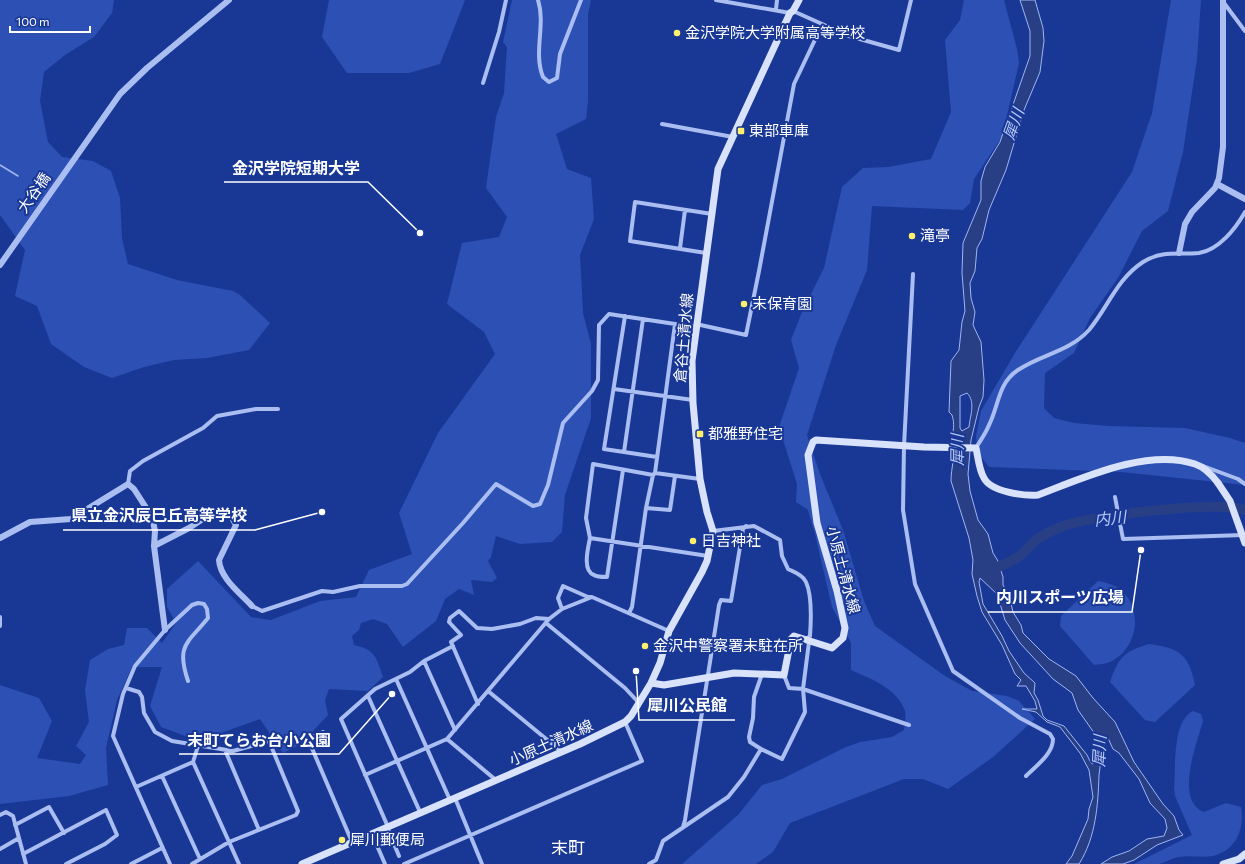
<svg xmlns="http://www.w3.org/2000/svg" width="1245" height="864" font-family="Commissioner,'Noto Sans JP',sans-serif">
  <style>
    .green { fill: #2c50b4 }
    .water { fill: #283f86; stroke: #9eb6f3; fill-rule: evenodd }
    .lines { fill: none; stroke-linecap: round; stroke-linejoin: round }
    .stream { stroke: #9eb6f3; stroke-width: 1.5 }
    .river { stroke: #283f86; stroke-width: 10 }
    .minor { stroke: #abbef1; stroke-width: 4 }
    .tertiary { stroke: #abbef1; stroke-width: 6 }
    .secondary { stroke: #d9e2fb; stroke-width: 7 }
    .secondary-bridge { stroke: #d9e2fb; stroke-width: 7 }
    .poi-dot { fill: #fff06b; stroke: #193896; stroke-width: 1.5 }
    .labels { text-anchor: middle; stroke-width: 4; stroke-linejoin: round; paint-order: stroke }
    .poi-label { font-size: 15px; fill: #fff; stroke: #193896; text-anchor: start }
    .street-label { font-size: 15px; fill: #fff; stroke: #193896 }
    .water-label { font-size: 16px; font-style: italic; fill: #b8c9f7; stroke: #193896 }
    .quarter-label { font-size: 17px; fill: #fff; stroke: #193896 }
    .leader { fill: none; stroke: #fff; stroke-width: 1.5 }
    .callout-dot { fill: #fff; stroke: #193896; stroke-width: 1.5 }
    .callout-label { font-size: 16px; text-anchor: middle; font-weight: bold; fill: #fff; stroke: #193896; stroke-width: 4; stroke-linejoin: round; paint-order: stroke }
  </style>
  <rect width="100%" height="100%" fill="#193896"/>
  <path class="green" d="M0 0H114L112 13 94 37 65 55 44 72 40 101 48 142 62 157 93 161 111 171 120 198 122 238 128 264 177 280 233 291 240 295 270 323 249 350 207 358 174 360 144 367 112 378 84 367 51 344 37 306 15 296 25 250 0 215Z
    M329 0H465L440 64 409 73H347L322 37Z
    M512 0H591L588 14V102L586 119 556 134 567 169 591 178 594 219 580 255 583 313 591 344V418L565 495 562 532 552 542 520 544 496 536 491 557 488 561 497 578 492 582 471 580 474 595 459 589 445 599 436 621 403 647 387 624 373 619 361 623 359 630 352 636 354 645C376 650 376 657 383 677L368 691 329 689 325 700 328 715 301 744 283 753 260 719 221 733 188 737 161 727 150 706 162 667H132L117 700 106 748 108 785 69 796 0 804V685L39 698 52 721 37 758 80 764 86 755 76 746 89 722 85 690 90 660 108 649 124 645 127 628H147L162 643 176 623 167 607V589L198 561 251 617 271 620 320 601 356 597 369 570 412 554 399 513 438 433 495 354 484 332 447 304 462 243 499 237 507 217 486 188 496 117 504 93 507 47 503 42Z
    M964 0H1004L1017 49 1019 63 1002 137 974 179 970 203 963 210 872 206 867 270 836 345 807 435 820 474 843 530 864 601 875 626 945 676 972 691 1007 696 1019 701 1035 719 993 757 948 789 923 779H904L790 823 773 852 756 864H682L738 815 762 785 782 779 846 747 860 742 892 737 904 730C905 725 906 716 905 711 897 688 871 679 851 670V643L832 607 815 534 808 510 796 502 797 484 779 427 799 368 791 340 802 312 824 268 842 187 863 168 888 167 931 159 951 112 945 40 960 20Z
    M1171 0H1201L1197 59 1183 152 1168 211 1142 231 1118 278 1090 318 1074 353 1045 373 1044 408 1054 418 1074 423 1108 426 1185 428 1230 438 1245 443V485L1121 472 989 467 978 453 976 436 981 411 1015 353 1132 172 1152 113Z
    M1098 581C1108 583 1116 585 1123 592 1144 613 1136 650 1110 662 1105 664 1099 664 1094 665L1060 626 1061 616Z
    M1149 644C1179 648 1189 654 1195 685L1155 722 1145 720 1110 682C1119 657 1123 652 1149 644Z
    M1193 711 1201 714 1203 721C1197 743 1174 801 1204 812L1226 803 1241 807C1245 830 1235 851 1213 856 1202 858 1190 855 1179 857 1172 858 1166 862 1159 864 1152 864 1141 864 1134 864L1192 835 1175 796 1174 788C1176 767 1172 721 1193 711Z"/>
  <path class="water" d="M1020 0H1035L1043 28 1044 41 1040 72 1024 110 1006 170 989 210 982 239 977 248 975 271 970 283 971 298 975 312 973 325 981 342 984 380 983 397 979 407 971 440 968 474 970 491 978 520 988 534 993 553 998 561 1003 577V585L1009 595 1013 612 1021 625 1023 633 1049 659 1076 676 1093 698 1115 722 1134 762 1163 804 1174 816 1179 830 1183 835 1157 845 1134 860 1123 864H1101L1112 857 1129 851 1147 839 1164 836 1167 828 1165 819 1150 803 1139 779 1119 753 1113 749 1107 736 1105 738C1104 750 1100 762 1099 775 1098 805 1096 837 1079 864H1066L1072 856 1088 819 1089 809 1093 797 1089 770 1080 753 1060 727 1047 722 1036 712 1022 709H1037L1035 701 1026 686H1017L1021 680 1015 674 1002 645 982 612 977 596 972 574 973 560 969 538 951 481C951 474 952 469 953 462 954 457 951 447 952 440 953 431 955 424 952 415L949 412 951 361 959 350 962 322 965 311 962 273 963 243 981 200V181L985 167 1000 142 1030 56V31ZM967 393C976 402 970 416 969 427L962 431 960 428V396ZM980 578 997 594 1005 620 1020 643 1053 679 1072 693 1078 710 1097 737 1098 746 1093 764 1091 763 1087 755 1064 726 1047 720 1043 716 1038 700 1034 693 1035 683 1024 673 1009 651 1002 636 983 604 979 582Z"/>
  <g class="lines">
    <path class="stream" d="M0 165 18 176"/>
    <path class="river" d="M988 571C998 567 1009 563 1018 557 1025 553 1030 545 1036 540 1044 534 1054 530 1063 526 1090 516 1220 500 1245 510"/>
    <path class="minor" d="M538 0C546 25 533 52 543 77L549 82 557 78 560 54 581 0
      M716 0 790 13
      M1224 3 1245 31
      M776 9 777 0
      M793 11 849 36 899 50 911 0
      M483 83 499 32 506 0
      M662 124 733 137
      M680 248 685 210
      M706 253 630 241 635 202 712 214
      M913 274 904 446 903 510 915 584 953 671 1020 718 1050 734 1053 739C1053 754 1036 766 1026 776
      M625 316 604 449 657 457
      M696 324 746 335 759 271 794 84 822 25
      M614 389 693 400
      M976 448C980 441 986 433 989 425 999 405 998 383 1018 370 1042 354 1069 352 1089 330 1108 307 1117 279 1143 262 1163 250 1178 255 1199 253 1219 250 1236 228 1245 212
      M624 452 643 319
      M1203 466 1238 479 1245 484
      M655 473 700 479
      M653 475 593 464 586 518 590 538 708 556
      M128 484 130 471 143 461 203 428 217 416 256 409H278
      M1115 497 1123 539 1243 535
      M646 508 670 510 675 476
      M713 531 754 526 780 540 782 556 788 569C794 572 803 575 806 582 812 595 811 622 810 636L805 640
      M590 538C588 548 582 571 594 575 597 577 603 577 607 577L623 470
      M252 606 262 611 322 591 333 592 360 586H402L407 584 463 523 496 484 533 506 540 504 548 485 563 423 592 391 598 380 599 325 609 314 695 327
      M562 609 558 598 563 586 588 597H592
      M629 613 632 607 646 508 653 475 655 473 675 324
      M0 617V626
      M546 623 625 688 639 703
      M424 661 453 646
      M784 675 789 688 803 689 909 725
      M396 679 450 800
      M126 688 139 692 142 697 144 713 155 732 172 741 233 751 269 741 298 811 296 815 229 842 192 864
      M488 691 562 752
      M368 696 420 812
      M478 704 451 642 461 635 449 622 450 618 459 611 477 628 492 629 520 624 536 618 549 619
      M323 732 308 739 352 842
      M447 739 497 781
      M761 749 750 742 749 737 753 718 754 697 762 674
      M225 750 259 830
      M193 762 239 864
      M365 775 447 739 549 619 562 609 592 597 669 631
      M162 776 200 859
      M136 787 193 762 198 746
      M455 798 482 864
      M0 815 6 812 13 816 26 864
      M15 825 49 807 64 833
      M387 827 399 856
      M388 827 341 719 375 689 410 672 424 661 455 730
      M683 827 685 820 719 605 721 600 731 601 743 529 746 526
      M372 834 385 864
      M0 849 19 838
      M23 854 106 810 117 835 105 844 66 864
      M131 864 162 848
      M170 864 113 736 123 694 135 666 165 630 192 605 198 603 204 604 207 609 208 618C187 644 176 645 188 681
      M404 864 642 761 625 722
      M649 864 656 860 663 841 728 797 744 777 761 749 782 759 805 712 803 689 809 642"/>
    <path class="tertiary" d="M1217 184 1245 199
      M1179 253 1185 224 1192 212 1215 188 1219 178 1223 147V0
      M0 265 120 94 147 68 229 0
      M0 538 30 522 71 519 128 484 134 489 152 517 155 531 154 546 165 630
      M154 546 189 528 209 515 222 511 230 514 236 525 219 560C220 578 240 593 252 606"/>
    <path class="secondary" d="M651 683 664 685 734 673 784 675 791 639 794 636 832 648 843 638 845 628 837 591 817 523 808 455 813 442 816 440 924 447 976 448C978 457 979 470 984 478 991 492 1024 496 1038 495 1083 478 1147 448 1195 464 1204 467 1212 475 1218 483
      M302 864 580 744 625 722 631 716 651 683 660 663 669 631 702 572 707 561 713 531 707 512 700 479 693 403 692 361 718 169 790 13 793 11 799 0
      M1223 864 1239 859 1245 854"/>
    <path class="secondary-bridge" d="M1218 483 1230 501 1245 543"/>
  </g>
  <g class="poi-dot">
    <circle cx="677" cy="33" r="4"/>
    <rect x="737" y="127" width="8" height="8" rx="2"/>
    <circle cx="912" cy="236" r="4"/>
    <circle cx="744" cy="304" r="4"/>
    <rect x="696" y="430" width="8" height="8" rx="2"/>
    <circle cx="693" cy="541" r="4"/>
    <circle cx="645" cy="646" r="4"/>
    <circle cx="342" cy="840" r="4"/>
  </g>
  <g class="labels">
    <g class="poi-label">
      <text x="685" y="38">金沢学院大学附属高等学校</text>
      <text x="749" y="136">東部車庫</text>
      <text x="920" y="241">滝亭</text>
      <text x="752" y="309">末保育園</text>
      <text x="708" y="439">都雅野住宅</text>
      <text x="701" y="546">日吉神社</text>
      <text x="653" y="651">金沢中警察署末駐在所</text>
      <text x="350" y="845">犀川郵便局</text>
    </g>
    <g class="street-label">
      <text transform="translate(34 193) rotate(-55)" y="5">大谷橋</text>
      <text transform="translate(684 338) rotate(-85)" y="5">倉谷土清水線</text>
      <text transform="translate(843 570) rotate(75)" y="5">小原土清水線</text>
      <text transform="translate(551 743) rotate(-24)" y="5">小原土清水線</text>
    </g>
    <g class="water-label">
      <text transform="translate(1013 124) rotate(-70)" y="6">犀川</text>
      <text transform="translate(957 450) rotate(-90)" y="6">犀川</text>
      <text transform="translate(1110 518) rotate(-6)" y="6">内川</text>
      <text transform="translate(1099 751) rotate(-87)" y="6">犀川</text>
    </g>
    <g class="quarter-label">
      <text x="568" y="854">末町</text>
    </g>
  </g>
  <path class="leader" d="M420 233L368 182H224M322 512L255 530H63M1141 550L1132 612H988M636 671L639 720H735M392 694L339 754H179"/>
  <g class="callout-dot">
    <circle cx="420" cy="233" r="4"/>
    <circle cx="322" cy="512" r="4"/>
    <circle cx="1141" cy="550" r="4"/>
    <circle cx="636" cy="671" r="4"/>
    <circle cx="392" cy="694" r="4"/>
  </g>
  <g class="callout-label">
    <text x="296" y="174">金沢学院短期大学</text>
    <text x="159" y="521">県立金沢辰巳丘高等学校</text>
    <text x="1060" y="603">内川スポーツ広場</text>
    <text x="687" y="711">犀川公民館</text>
    <text x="259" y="746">末町てらお台小公園</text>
  </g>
  <path d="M10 26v6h80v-6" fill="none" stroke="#ffffff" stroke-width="2"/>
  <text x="16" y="26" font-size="12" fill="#ffffff" stroke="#193896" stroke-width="3" paint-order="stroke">100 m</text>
</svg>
